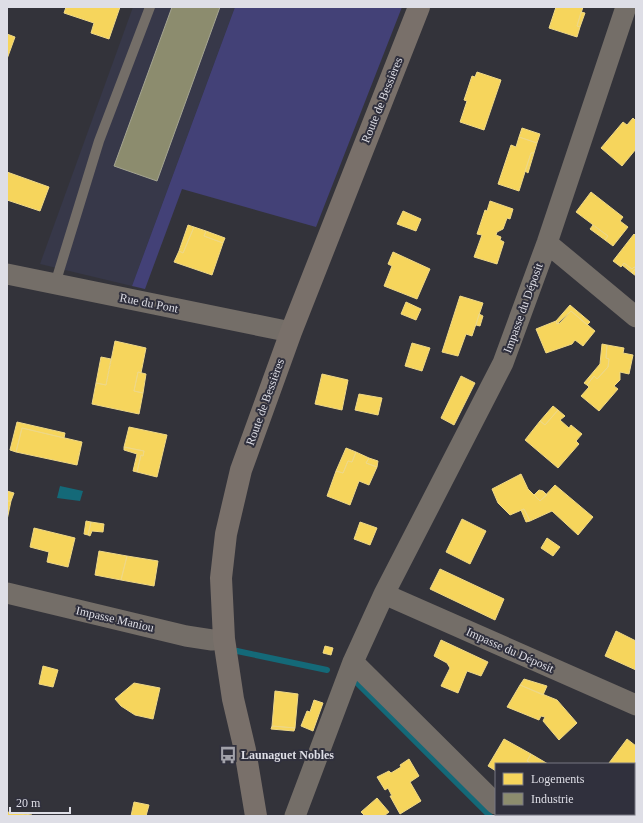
<svg xmlns="http://www.w3.org/2000/svg" width="643" height="823" font-family="Georgia,serif">
  <style>
    .built { fill: #373849 }
    .green { fill: #434177 }
    .water { fill: #146978 }
    .homes { fill: #f6d55c; stroke: #efd885 }
    .industry { fill: #8c8c6e; stroke: #a5a592 }
    .lines { fill: none; stroke-linecap: round; stroke-linejoin: round }
    .stream { stroke: #146978; stroke-width: 6 }
    .lane { stroke: #746e68; stroke-width: 10 }
    .street { stroke: #746e68; stroke-width: 21 }
    .secondary { stroke: #79706a; stroke-width: 22 }
    .labels { text-anchor: middle; stroke-width: 4; stroke-linejoin: round; paint-order: stroke }
    .street-label { font-size: 12px; fill: #dedee6; stroke: #30303d }
    .poi-label { font-size: 12px; font-weight: bold; fill: #dedee6; stroke: #30303d; text-anchor: start }
  </style>
  <rect width="100%" height="100%" fill="#33333a"/>
  <path class="built" d="M133 7H235L132 286 40 264Z"/>
  <path class="green" d="M235 7H402L316 227 182 189 145 289 132 286Z"/>
  <path class="water" d="M60 486 83 491 80 501 57 498Z"/>
  <path class="homes" d="M66 7H120L109 39 91 33 94 23 64 13Z
    M556 7H583L577 26 580 27 577 37 549 28Z
    M581 12 585 13 580 27 577 26Z
    M7 34 15 37 7 59Z
    M477 72 501 80 484 130 460 122 467 101 464 100 472 76 475 77Z
    M633 118 636 121V149L622 166 601 148 623 122 627 125Z
    M522 128 540 134 537 143 519 137Z
    M519 137 537 143 534 153H531L519 191 498 184 511 145 516 147Z
    M531 153H534L528 173 525 171Z
    M7 172 49 187 40 211 7 200Z
    M591 192 623 217 620 221 628 227 613 246 605 240 608 236 576 212Z
    M490 201 513 209 510 219 507 218 503 229 497 232 496 235 501 237 500 240 504 242 497 264 474 257 482 235 477 234 485 210 487 211Z
    M403 211 421 219 416 231 397 224Z
    M188 225 194 227 183 253 179 251Z
    M593 225 608 236 605 240 590 229Z
    M194 227 206 231 204 236 223 243 212 275 174 262 179 251 183 253Z
    M206 231 225 238 223 243 204 236Z
    M634 234 636 236V276L632 273 636 268 634 267 632 269 624 263 621 267 613 261Z
    M393 252 430 269 417 299 384 286 392 266 388 264Z
    M624 263 632 269 634 267 636 268 632 273 622 265Z
    M460 296 483 303 472 336 466 334 458 356 442 352Z
    M406 302 421 309 416 320 401 314Z
    M570 305 590 322 587 325 571 311 557 324 556 321Z
    M571 311 595 331 583 346 575 340 572 344 546 353 536 329 556 321 557 324 560 323Z
    M479 314 483 316 480 326 476 325Z
    M115 341 146 348 141 373 138 372 134 391 143 393 139 414 92 404 96 383 106 385Z
    M412 343 430 348 422 371 405 366Z
    M602 344 607 345 606 358 609 359 608 367 597 379 594 376 587 385 584 383 600 364Z
    M607 345 624 348 623 353 633 355 629 374 620 372V380L614 386 618 389 599 411 581 396 589 387 587 385 594 376 597 379 608 367 609 359 606 358Z
    M101 357 111 359 106 385 96 383Z
    M138 372 146 374 143 393 134 391Z
    M322 374 348 380 342 410 315 404Z
    M461 376 475 383 454 425 441 418Z
    M359 394 382 398 378 415 355 410Z
    M553 406 558 410 545 425 540 421Z
    M558 410 565 416 560 420 569 428 571 425 582 434 576 441 579 444 558 468 525 440 540 421 545 425Z
    M17 422 65 433 64 438 22 428 16 452 10 450Z
    M129 427 167 435 157 477 137 472 141 455 143 456 144 451 124 447Z
    M22 428 82 442 77 465 16 452Z
    M124 447 144 451 143 456 141 455 137 472 133 471 137 454 124 450Z
    M346 448 356 452 352 462 348 461 343 473 336 471Z
    M356 452 369 458 366 463 377 467 369 485 359 481 350 505 327 496 336 471 343 473 348 461 352 462Z
    M369 458 378 461 377 467 366 463Z
    M521 474 528 489 540 501 555 485 593 517 578 535 552 511 530 521 524 509 510 515 498 503 492 489Z
    M539 490 543 491 547 495 540 501 534 495Z
    M7 491 14 493 11 501H7Z
    M7 501H11L7 520Z
    M524 509 530 521 526 522 521 510Z
    M462 519 486 531 470 564 446 552Z
    M86 521 91 522 88 535 84 534Z
    M91 522 104 524 103 532 92 531 90 536 88 535Z
    M360 522 377 528 370 545 354 539Z
    M34 528 75 538 68 567 47 562 49 552 30 547Z
    M547 538 560 547 553 556 541 548Z
    M99 551 127 556 121 580 95 575Z
    M127 556 158 561 154 586 121 580Z
    M440 569 504 599 495 620 430 589Z
    M616 631 636 641V670L605 656Z
    M441 640 488 662 481 676 467 671 458 693 441 686 450 668 447 663 434 656Z
    M325 646 333 648 331 655 323 653Z
    M43 666 58 670 53 687 39 684Z
    M524 679 547 686 543 695 520 685Z
    M134 683 160 688 153 719 135 715 121 706 115 699Z
    M520 685 557 700 577 723 559 740 543 721 545 717 541 716 539 720 507 707Z
    M275 691 298 694 295 728 272 726Z
    M314 700 323 703 313 731 301 726 307 711 310 712Z
    M272 726 295 728 294 731 271 729Z
    M504 739 531 754 527 761 532 764H496V771L488 766Z
    M627 739 636 746V796L634 798V764H611L609 763Z
    M531 754 548 764H532L527 761Z
    M409 759 419 776 410 782 421 801 400 814 390 796H392L388 788 385 790 377 777 389 771 391 773 401 767 400 765Z
    M377 798 389 812 384 816H365L361 812Z
    M134 802 149 805 146 816H131Z
    M7 812 32 815V816H7Z"/>
  <path class="industry" d="M172 7H220L157 181 114 166Z"/>
  <g class="lines">
    <path class="stream" d="M237 651 327 670
      M356 682 490 816"/>
    <path class="lane" d="M55 284 99 141 150 7"/>
    <path class="street" d="M547 243 636 317
      M7 274 291 332
      M7 593 186 636 212 640 224 639
      M384 594 636 705
      M353 662 496 804
      M295 816 353 662 384 594 503 363 547 243 626 7"/>
    <path class="secondary" d="M256 816 245 750 233 699 224 639 221 578 226 534 241 470 291 332 419 7"/>
  </g>
  <defs>
    <g id="bus-bare" transform="scale(1.38)"><path d="M-5-6H5V4H4V6H2V4H-2V6H-4V4H-5ZM-3.5-4V0h7V-4ZM-3.5 1.2v1.5H-2V1.2ZM2 1.2v1.5H3.5V1.2Z" fill="#a2a2aa" stroke="#30303d" stroke-width="2.5" paint-order="stroke"/></g>
  </defs>
  <g fill-rule="evenodd">
    <use href="#bus-bare" x="228" y="755"/>
  </g>
  <g class="labels">
    <g class="street-label">
      <text transform="translate(382 100) rotate(-68)" y="4">Route de Bessières</text>
      <text transform="translate(149 303) rotate(11)" y="4">Rue du Pont</text>
      <text transform="translate(523 308) rotate(-70)" y="4">Impasse du Déposit</text>
      <text transform="translate(265 402) rotate(-70)" y="4">Route de Bessières</text>
      <text transform="translate(115 619) rotate(13)" y="4">Impasse Maniou</text>
      <text transform="translate(510 650) rotate(24)" y="4">Impasse du Déposit</text>
    </g>
    <g class="poi-label">
      <text x="241" y="759">Launaguet Nobles</text>
    </g>
  </g>
  <rect width="643" height="823" fill="none" stroke="#dedee6" stroke-width="16"/>
  <rect x="495" y="763" width="140" height="52" fill="#30303d" stroke="#767681"/>
  <rect x="503" y="773" width="20" height="12" fill="#f6d55c" stroke="#767681"/>
  <text x="531" y="783" font-size="12" fill="#dedee6">Logements</text>
  <rect x="503" y="793" width="20" height="12" fill="#8c8c6e" stroke="#767681"/>
  <text x="531" y="803" font-size="12" fill="#dedee6">Industrie</text>
  <path d="M10 807v6h60v-6" fill="none" stroke="#dedee6" stroke-width="2"/>
  <text x="16" y="807" font-size="12" fill="#dedee6" stroke="#30303d" stroke-width="3" paint-order="stroke">20 m</text>
</svg>
